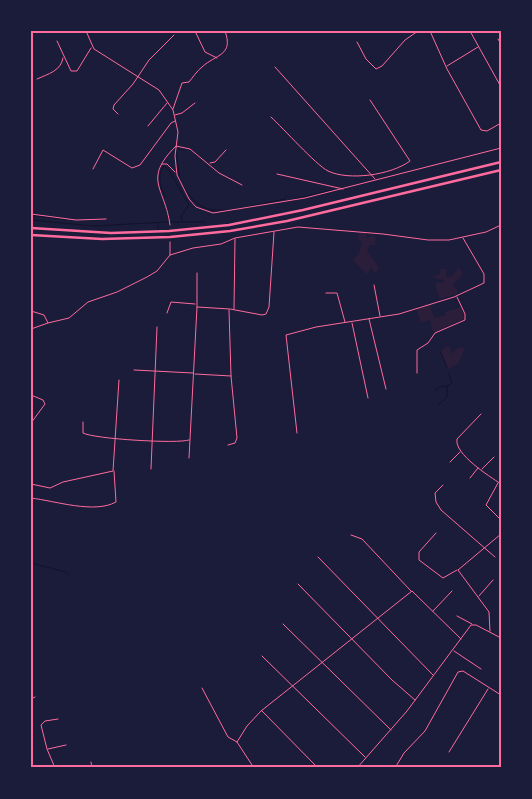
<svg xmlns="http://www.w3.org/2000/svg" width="532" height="799" font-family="'Nunito Sans',sans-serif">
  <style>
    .green { fill: #2a1e3b }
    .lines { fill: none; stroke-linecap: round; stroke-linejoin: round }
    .stream { stroke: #12122b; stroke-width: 1 }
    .minor { stroke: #ff6b9d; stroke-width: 1 }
    .motorway { stroke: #ff6b9d; stroke-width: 2.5 }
    .neatline { fill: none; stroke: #ff6b9d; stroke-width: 2 }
  </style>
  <rect width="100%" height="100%" fill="#1b1b3a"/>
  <path class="green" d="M360 231 366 233 367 239 372 235 376 237 375 245H370L367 251 379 267 377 272 375 273 371 268 367 274 353 261 359 253 362 242 358 240Z
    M459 267 463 274 453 285 458 291 457 294 440 299 435 284 437 282 443 283 444 280 434 278 433 276 439 275 441 269H447L446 277 452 276Z
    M430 304 434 318 445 315V312L461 307 464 319 435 332 432 330 430 320 421 323 416 308Z
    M449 346 453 354 457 348 463 347 464 350 458 364 448 369 440 351Z"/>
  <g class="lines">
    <path class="stream" d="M180 180 176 151 177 149 185 150
      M183 186C194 204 204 212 225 210
      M165 197C161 187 156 177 164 166L170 172 189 205 181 216 182 221
      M291 200 332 190
      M238 209 285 199 286 196
      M31 215 66 220
      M31 220 94 226 167 222
      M172 222H205
      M158 229V223
      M418 307 424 306
      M440 351 447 367
      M435 391 439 387 447 386 452 383 449 374
      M438 405 447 397V387
      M31 563 66 572 69 575"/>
    <path class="minor" d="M86 31 94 49 159 90 173 110 178 132 175 156 177 175 189 199 196 207 213 213 305 198 501 148
      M195 31 205 52 217 58
      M430 31 447 69 481 130 487 131 501 123
      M470 31 501 87
      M498 39 501 44
      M57 41 71 71H77L91 48
      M357 42 366 59 376 69 382 66 405 40 418 31
      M447 66 478 47
      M275 67 375 179
      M37 79C48 74 61 71 63 58
      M173 109 182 83 189 82C193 77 197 71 202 67 216 54 234 56 225 31
      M118 114 113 109 114 105 133 84 149 60 174 35
      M175 115 182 113 195 103
      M271 117C283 128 316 165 328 171 349 181 391 175 410 161L370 100
      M148 126 167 103
      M210 163 215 162 226 150
      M162 164H167L175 172
      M93 169 103 150 132 168 140 165 171 123 175 121
      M277 174 343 189
      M31 214 76 220 106 219
      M170 225C165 187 142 180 176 146L190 149 219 173 242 185
      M170 242V255
      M374 285 380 316
      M326 293H337L345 322
      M197 307V273
      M234 309 235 239
      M31 311 44 315 48 323 31 329
      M167 313 171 302 195 304
      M369 319 386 389
      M48 323 69 318 88 302 117 292 147 277 157 271 170 255 193 248 221 244 235 238 298 227 383 234 428 240H449L486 232 501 225
      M352 323 368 398
      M134 370 193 373
      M417 373V350L428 343 435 333 465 320V314L457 297
      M195 374 231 376
      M31 395 43 400 45 404 31 423
      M481 414 457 439C454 454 489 476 501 484
      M83 422V433C94 439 178 444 189 440
      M297 433 286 335 316 327 399 314 454 297 484 283V274L463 238
      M228 445 235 443 237 438 231 376 229 310
      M189 458 197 307 230 309 262 315 266 314 269 307 274 232
      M450 462 460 452
      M151 469 157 327
      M482 469 494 457
      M470 478 478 468
      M498 483 486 505 501 520
      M31 484 50 488 63 482 113 471 119 380
      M443 485 435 493 436 502 441 510 495 557
      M31 498C56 501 94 514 116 502L114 471
      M436 533 419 552V560L443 578 457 570
      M351 535 362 539 411 591
      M318 557 433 675
      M298 584 392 680 415 700
      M479 596 493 580
      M433 611 452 591
      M457 616 472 624
      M283 624 391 730
      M490 631 489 612 458 570 501 534
      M454 651 481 669
      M262 656 365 757
      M202 688 228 737 237 742 254 768
      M31 699 35 697
      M262 711 318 768
      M237 742 247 726 261 711 412 591 461 639
      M48 749 66 745
      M449 752 488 689
      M91 762 92 768
      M55 768 47 749 41 725 45 721 58 719
      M357 768 407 711 471 625H476L501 638
      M395 768 404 753 425 731 458 672 463 671 501 695"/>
    <path class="motorway" d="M31 228 111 233 169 231 229 225 303 210 501 162
      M31 235 102 239 170 237 230 231 287 221 501 170"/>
  </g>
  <rect width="532" height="799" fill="none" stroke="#1b1b3a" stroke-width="65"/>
  <rect x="32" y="32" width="468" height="734" class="neatline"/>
</svg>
